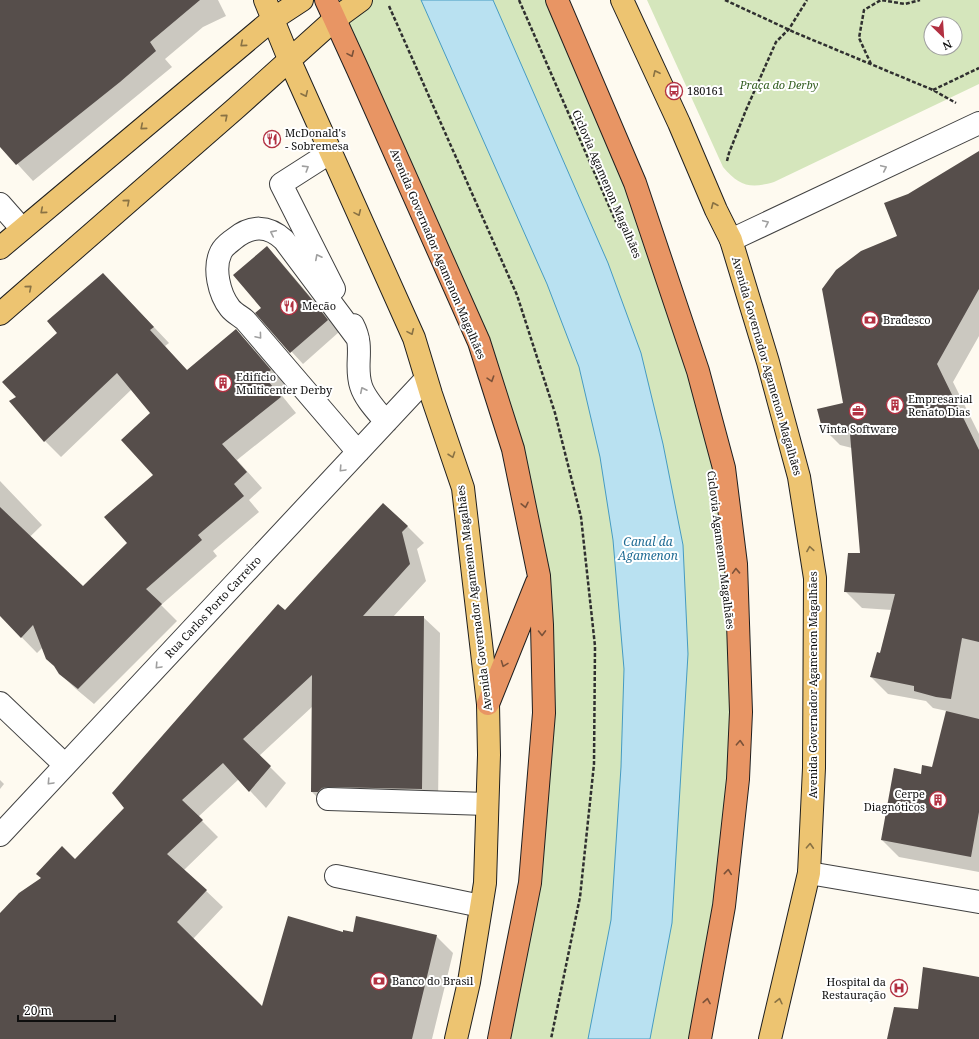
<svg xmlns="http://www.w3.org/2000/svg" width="979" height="1039" font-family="'Noto Serif',serif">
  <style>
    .green { fill: #d5e6bc; fill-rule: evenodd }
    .water { fill: #b9e1f1; stroke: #469bc2 }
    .shadow { fill: #0003 }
    .building { fill: #564e4b }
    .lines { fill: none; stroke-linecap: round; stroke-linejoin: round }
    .minor-casing { stroke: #414141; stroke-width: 24 }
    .major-casing { stroke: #1f1f1f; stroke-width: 24 }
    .highway-casing { stroke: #1f1f1f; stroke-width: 24 }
    .path { stroke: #303030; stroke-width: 2.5; stroke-dasharray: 4 2; stroke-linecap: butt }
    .minor { stroke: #fff; stroke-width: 22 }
    .major { stroke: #edc471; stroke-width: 22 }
    .highway { stroke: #e89564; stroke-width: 22 }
    .oneway { stroke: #897244 }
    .oneway2 { stroke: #7b5239 }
    .oneway3 { stroke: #9f9f9f }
    .labels { text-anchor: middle; stroke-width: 4; stroke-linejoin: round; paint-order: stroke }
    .park-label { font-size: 11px; font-style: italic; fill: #356023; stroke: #fff }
    .poi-label { font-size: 11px; fill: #0e0e0e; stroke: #fff; text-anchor: start }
    .street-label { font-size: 11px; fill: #0e0e0e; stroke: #fff }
    .water-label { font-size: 12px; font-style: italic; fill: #216d95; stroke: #fff }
  </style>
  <rect width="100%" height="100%" fill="#fefaf0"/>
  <path class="green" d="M361 0H557L635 183 724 468 741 712 700 1039H499L530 882 542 625 513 449 335 19Z
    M647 0H979V84L774 182C750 189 739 186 723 167ZM931 24H955V48H931Z"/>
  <path class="water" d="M421 0H493L608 263 641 353 663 444 683 545 688 654 672 923 650 1039H588L611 920 621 767 624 669 613 540 600 457 579 367 547 284Z"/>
  <path class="shadow" d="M0 0H218L226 16 203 27 165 59 172 67 33 181 0 145Z
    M979 152V336L953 382 979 434V872L899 857 882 840 921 775 933 769 947 711 933 708 926 701 888 694 871 677 880 654 892 610 862 608 845 591 861 554 852 448 840 445 823 428 844 403 898 237 909 195Z
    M267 248 279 260 326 315 339 332 303 364 256 313 262 308Z
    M119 290 169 343 165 346 187 371 236 330 251 346 286 386 279 392 296 413 237 460 262 488 249 500 259 512 213 551 217 556 161 605 177 621 94 704 76 689 59 673 43 647 37 653 0 615V598L83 587 128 543 154 475 151 413 132 389 61 457 45 441 11 401 17 397Z
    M0 481 42 525 0 566Z
    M407 526 424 543 417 549 426 581 393 617H423L440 633 438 805 328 808 312 792 313 706 259 756 286 783 266 808 239 779 198 817 218 837 184 870 223 907 193 939 262 1008 344 933 436 936 453 953 432 1039H0V915L75 860 125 808 285 612Z
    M0 780 4 784 0 789Z"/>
  <path class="building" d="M0 0H200L150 42 156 51 120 82 16 165 0 147Z
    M979 151V289L937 364 979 450V642L962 638 951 699 936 697 914 691V686L870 677 877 652 880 653 895 594 844 592 848 553H860L850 434 822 428 817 409 843 403 822 289 836 270 861 251 897 236 884 203 908 194Z
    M267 246 314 302 328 320 290 353 255 313 261 308 233 275Z
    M103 273 154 327 150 330 187 370 236 329 271 370 264 376 281 397 222 444 247 472 234 484 244 496 198 535 202 540 146 589 162 604 78 689 59 674 54 666 46 659 33 625 21 638 0 616V507L83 586 127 543 104 517 153 475 121 440 150 413 117 373 44 442 9 401 16 397 2 382 57 333 47 321Z
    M383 503 408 526 402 532 410 564 363 616H424L422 789 328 787 322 788 318 792H311L312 675 243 739 271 766 249 792 223 763 182 800 203 820 167 854 207 890 177 922 262 1006 288 916 343 932V930L353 932 356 916 437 935 412 1039H0V913L19 893 41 878 36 874 62 846 75 859 124 808 112 793 278 604 285 610Z
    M946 711 979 719V812L971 857 881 840 894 768 921 774 922 765 932 767Z
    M923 967 979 977V1039H887L894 1007 918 1009Z"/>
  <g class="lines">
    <g class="minor-casing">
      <path id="minor" d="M331 152 281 184 334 289
        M0 204 22 229
        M731 240 979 123
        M353 325C365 348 354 365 361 386 365 399 377 411 386 422
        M358 452 245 320C240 316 234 313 230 308 219 294 213 268 221 252 224 246 229 243 234 239 251 225 268 225 284 240L358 339
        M0 703 65 765
        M328 799 487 804
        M0 835 426 379
        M809 873 979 902
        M336 876 481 906"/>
    </g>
    <g class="major-casing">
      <path id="major" d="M265 0 289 59 414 338 431 394 463 488 488 704 489 755 485 883 469 982 456 1039
        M622 0 679 123 716 210 731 240 768 362 799 477 815 578 814 768 809 873 770 1039
        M0 248 273 19 302 0
        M0 314 236 108 335 19 361 0"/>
    </g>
    <g class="highway-casing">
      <path id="highway" d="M326 0 358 70 479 342 513 449 539 576 542 625 544 713 530 883 499 1039
        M557 0 635 183 698 371 724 468 736 564 741 712 738 779 724 906 700 1039
        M488 704 537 582"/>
    </g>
    <path class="path" d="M519 0 616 222
      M725 0 796 33 933 90 956 103
      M389 6 517 295 555 413 581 517 595 646 594 764 580 897 551 1039
      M871 64 859 38 864 10 881 0 905 4 920 0
      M933 90 979 68
      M727 161 729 153 746 110 776 42 789 29 807 0"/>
    <use href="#minor" class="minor"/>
    <use href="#major" class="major"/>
    <use href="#highway" class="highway"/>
  </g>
  <defs><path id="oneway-chevron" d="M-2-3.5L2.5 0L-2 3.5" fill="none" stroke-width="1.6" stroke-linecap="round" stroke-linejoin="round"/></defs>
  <g class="oneway">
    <use href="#oneway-chevron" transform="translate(243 44) rotate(140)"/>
    <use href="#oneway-chevron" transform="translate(656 73) rotate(-115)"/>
    <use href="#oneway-chevron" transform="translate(305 94) rotate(65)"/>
    <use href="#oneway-chevron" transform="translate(225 117) rotate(-41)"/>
    <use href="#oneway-chevron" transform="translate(143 127) rotate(140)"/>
    <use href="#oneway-chevron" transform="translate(127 202) rotate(-41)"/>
    <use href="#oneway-chevron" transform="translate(714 205) rotate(-113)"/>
    <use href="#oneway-chevron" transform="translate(43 211) rotate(140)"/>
    <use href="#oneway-chevron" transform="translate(358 213) rotate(66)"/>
    <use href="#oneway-chevron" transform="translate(29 288) rotate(-41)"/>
    <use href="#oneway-chevron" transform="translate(411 332) rotate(66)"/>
    <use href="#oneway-chevron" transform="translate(452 455) rotate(71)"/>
    <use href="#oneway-chevron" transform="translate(810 549) rotate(-99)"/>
    <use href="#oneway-chevron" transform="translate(810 846) rotate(-87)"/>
    <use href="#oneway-chevron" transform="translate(779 1001) rotate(-77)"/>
  </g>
  <g class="oneway2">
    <use href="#oneway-chevron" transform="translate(351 54) rotate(66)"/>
    <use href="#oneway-chevron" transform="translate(491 379) rotate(72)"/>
    <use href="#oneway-chevron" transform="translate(525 505) rotate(78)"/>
    <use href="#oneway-chevron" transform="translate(736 571) rotate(-92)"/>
    <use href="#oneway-chevron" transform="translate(542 633) rotate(89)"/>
    <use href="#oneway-chevron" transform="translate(504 664) rotate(111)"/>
    <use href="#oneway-chevron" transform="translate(740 743) rotate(-87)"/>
    <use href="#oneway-chevron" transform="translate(728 872) rotate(-84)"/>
    <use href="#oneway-chevron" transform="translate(707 1001) rotate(-80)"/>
  </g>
  <g class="oneway3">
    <use href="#oneway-chevron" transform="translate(306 168) rotate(-32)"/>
    <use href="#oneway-chevron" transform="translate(884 168) rotate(-25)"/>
    <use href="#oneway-chevron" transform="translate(766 223) rotate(-25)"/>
    <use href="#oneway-chevron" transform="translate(273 233) rotate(-154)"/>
    <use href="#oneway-chevron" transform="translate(318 257) rotate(-117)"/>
    <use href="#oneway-chevron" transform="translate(259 336) rotate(50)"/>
    <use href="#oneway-chevron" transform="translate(363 390) rotate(-116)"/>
    <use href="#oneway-chevron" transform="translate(342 469) rotate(133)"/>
    <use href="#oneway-chevron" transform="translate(158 666) rotate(133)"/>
    <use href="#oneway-chevron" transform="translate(50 782) rotate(133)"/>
  </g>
  <defs>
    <g id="bus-ring" transform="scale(0.9)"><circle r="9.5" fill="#fff" stroke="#b23142" stroke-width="1.5"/><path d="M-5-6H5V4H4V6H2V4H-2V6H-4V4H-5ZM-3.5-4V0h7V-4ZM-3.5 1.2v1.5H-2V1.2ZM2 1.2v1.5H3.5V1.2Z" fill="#b23142"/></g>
    <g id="restaurant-ring" transform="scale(0.9)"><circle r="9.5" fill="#fff" stroke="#b23142" stroke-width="1.5"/><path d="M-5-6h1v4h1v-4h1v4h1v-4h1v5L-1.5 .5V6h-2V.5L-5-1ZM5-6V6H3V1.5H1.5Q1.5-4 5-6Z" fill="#b23142"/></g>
    <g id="bank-ring" transform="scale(0.9)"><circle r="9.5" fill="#fff" stroke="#b23142" stroke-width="1.5"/><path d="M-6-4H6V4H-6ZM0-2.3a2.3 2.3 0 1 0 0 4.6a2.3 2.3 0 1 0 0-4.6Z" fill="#b23142"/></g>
    <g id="building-ring" transform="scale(0.9)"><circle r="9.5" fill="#fff" stroke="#b23142" stroke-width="1.5"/><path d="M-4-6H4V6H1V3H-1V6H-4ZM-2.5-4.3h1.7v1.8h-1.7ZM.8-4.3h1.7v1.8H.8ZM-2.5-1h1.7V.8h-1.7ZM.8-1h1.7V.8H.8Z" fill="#b23142"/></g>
    <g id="office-ring" transform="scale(0.9)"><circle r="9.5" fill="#fff" stroke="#b23142" stroke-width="1.5"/><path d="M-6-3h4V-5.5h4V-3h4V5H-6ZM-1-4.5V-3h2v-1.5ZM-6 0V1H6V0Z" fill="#b23142"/></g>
    <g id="hospital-ring" transform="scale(0.9)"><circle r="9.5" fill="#fff" stroke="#b23142" stroke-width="1.5"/><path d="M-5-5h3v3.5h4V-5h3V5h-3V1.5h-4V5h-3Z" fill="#b23142"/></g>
  </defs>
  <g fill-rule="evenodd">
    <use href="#bus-ring" x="674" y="91"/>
    <use href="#restaurant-ring" x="272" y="139"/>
    <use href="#restaurant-ring" x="289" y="306"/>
    <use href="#bank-ring" x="870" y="320"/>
    <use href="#building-ring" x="223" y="383"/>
    <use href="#building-ring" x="895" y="405"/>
    <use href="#office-ring" x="858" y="411"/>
    <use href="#building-ring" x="938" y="800"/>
    <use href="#bank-ring" x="379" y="981"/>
    <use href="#hospital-ring" x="899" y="988"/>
  </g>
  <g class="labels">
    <g class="park-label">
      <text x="779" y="89">Praça do Derby</text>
    </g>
    <g class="poi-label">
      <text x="687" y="95">180161</text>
      <text x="285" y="137">McDonald's<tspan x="285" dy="13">- Sobremesa</tspan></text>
      <text x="302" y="310">Mecão</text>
      <text x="883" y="324">Bradesco</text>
      <text x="236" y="381">Edifício<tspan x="236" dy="13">Multicenter Derby</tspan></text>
      <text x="908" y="403">Empresarial<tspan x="908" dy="13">Renato Dias</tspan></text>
      <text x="858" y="433" text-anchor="middle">Vinta Software</text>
      <text x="925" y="798" text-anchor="end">Cerpe<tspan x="925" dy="13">Diagnóticos</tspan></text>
      <text x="392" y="985">Banco do Brasil</text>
      <text x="886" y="986" text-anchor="end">Hospital da<tspan x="886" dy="13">Restauração</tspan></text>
    </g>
    <g class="street-label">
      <text transform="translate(607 184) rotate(67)" y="4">Ciclovia Agamenon Magalhães</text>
      <text transform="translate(438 254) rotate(67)" y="4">Avenida Governador Agamenon Magalhães</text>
      <text transform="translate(767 366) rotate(74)" y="4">Avenida Governador Agamenon Magalhães</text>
      <text transform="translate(721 550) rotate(83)" y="4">Ciclovia Agamenon Magalhães</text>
      <text transform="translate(474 598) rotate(-97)" y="4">Avenida Governador Agamenon Magalhães</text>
      <text transform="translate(213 607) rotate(-47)" y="4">Rua Carlos Porto Carreiro</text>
      <text transform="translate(813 685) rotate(-90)" y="4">Avenida Governador Agamenon Magalhães</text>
    </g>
    <g class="water-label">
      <text x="648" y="546">Canal da<tspan x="648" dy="14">Agamenon</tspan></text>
    </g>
  </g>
  <g transform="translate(943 36) rotate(155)"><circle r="19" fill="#ffffff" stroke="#9f9f9f"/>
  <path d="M0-3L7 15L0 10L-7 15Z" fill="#b23142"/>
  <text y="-6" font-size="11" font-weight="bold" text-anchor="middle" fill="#0e0e0e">N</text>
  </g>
  <path d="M18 1015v6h97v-6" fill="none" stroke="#0e0e0e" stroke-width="2"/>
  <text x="24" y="1015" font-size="12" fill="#0e0e0e" stroke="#ffffff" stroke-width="3" paint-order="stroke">20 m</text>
</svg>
